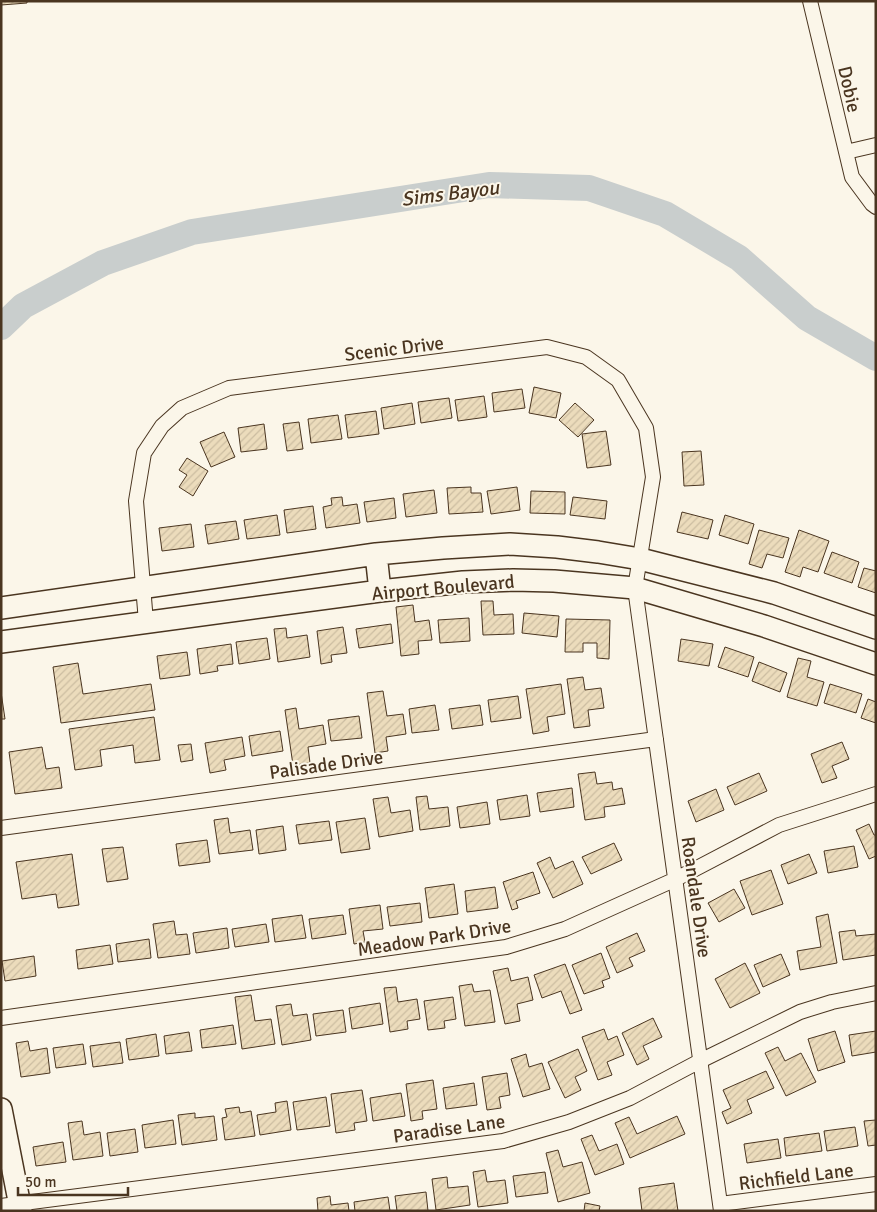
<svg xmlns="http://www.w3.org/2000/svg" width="877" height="1212" font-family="Signika,sans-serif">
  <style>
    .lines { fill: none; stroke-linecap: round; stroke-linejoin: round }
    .river { stroke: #c9cecd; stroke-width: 26 }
    .building { fill: url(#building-hatch); stroke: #4a3520 }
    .street-casing { stroke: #4a3520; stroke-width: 16 }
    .primary-casing { stroke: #4a3520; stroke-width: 24 }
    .street { stroke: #fbf6e9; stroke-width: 14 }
    .primary { stroke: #fbf6e9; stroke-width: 21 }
    .labels { text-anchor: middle; stroke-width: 4; stroke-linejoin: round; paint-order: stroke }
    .street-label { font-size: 19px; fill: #4a3520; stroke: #fbf6e9 }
    .water-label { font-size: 20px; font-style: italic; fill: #4a3520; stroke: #fbf6e9 }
  </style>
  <defs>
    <pattern id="building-hatch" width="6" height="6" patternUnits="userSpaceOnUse" patternTransform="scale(1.25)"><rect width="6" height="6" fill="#ecdcbc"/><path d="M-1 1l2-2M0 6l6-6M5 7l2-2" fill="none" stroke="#ccbda1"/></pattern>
  </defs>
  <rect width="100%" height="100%" fill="#fbf6e9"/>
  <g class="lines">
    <path class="river" d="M1 327 23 306 103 263 192 232 489 185 589 188 665 214 739 258 807 318 876 358"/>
  </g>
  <path class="building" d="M1 1H27V3L1 5Z
    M534 387 561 393 556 418 529 413Z
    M522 389 525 408 494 412 492 393Z
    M484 396 487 417 458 421 455 400Z
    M449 398 452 418 421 423 418 402Z
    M412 403 415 424 384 429 381 408Z
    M575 403 594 420 578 437 559 420Z
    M376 411 379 434 348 438 345 415Z
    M338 415 342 439 311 443 308 419Z
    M299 422 303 449 287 451 283 424Z
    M264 424 267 449 241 452 238 428Z
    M606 431 611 465 587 468 582 434Z
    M224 432 235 457 211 467 200 442Z
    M701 451 704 485 684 486 682 452Z
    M187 458 208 471 193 496 179 487 187 475 179 470Z
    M471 487V493H481L483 512 449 514 447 488Z
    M517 487 520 510 491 514 487 491Z
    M434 490 437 513 406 517 403 494Z
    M531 491 565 492V514L530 513Z
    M342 497 343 506 357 504 360 523 326 528 323 507 332 505 331 498Z
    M573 497 607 501 605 519 570 515Z
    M394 498 396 518 367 522 364 502Z
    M313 506 316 529 287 533 284 510Z
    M682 512 713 520 708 539 677 532Z
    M277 515 280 535 247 539 244 520Z
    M725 515 754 524 748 544 719 535Z
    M236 521 239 539 208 544 205 525Z
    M191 524 194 547 162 551 159 528Z
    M759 530 789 538 783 558 767 554 762 568 749 564Z
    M799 530 829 541 818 572 803 567 800 577 785 572Z
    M832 552 859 562 852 583 824 573Z
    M864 568 876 571V593L858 587Z
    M481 601H493L494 615 513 614 514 634 483 635Z
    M413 605 415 622 429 620 432 640 418 641 419 654 401 656 396 607Z
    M524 613 559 616 557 637 522 633Z
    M469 618 470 641 440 643 438 620Z
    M566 619 610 620 609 659 597 658V643H583V652H565Z
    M391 624 393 643 359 648 356 629Z
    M343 627 347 653 331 655 332 662 321 664 317 631Z
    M286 628 287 638 307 635 310 657 278 662 274 629Z
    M267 638 270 659 239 664 236 642Z
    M681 639 713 644 709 666 678 661Z
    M231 644 233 664 217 666 218 671 200 674 197 649Z
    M725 647 754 657 748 677 718 667Z
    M187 652 190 675 160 679 157 656Z
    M798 658 811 661 807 677 824 682 817 706 787 697Z
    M759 662 787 673 780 692 752 681Z
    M78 663 83 694 151 684 155 710 61 723 53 667Z
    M583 677 585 690 601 688 604 708 588 710 590 726 574 728 567 679Z
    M561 684 565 714 547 717 549 731 533 734 526 689Z
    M830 684 862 694 856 713 824 703Z
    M383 691 387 716 403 714 406 734 386 737 388 751 375 753 367 693Z
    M1 692 5 719H1Z
    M518 696 521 718 491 722 488 700Z
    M868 699 876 702V723L861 718Z
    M435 705 439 730 412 733 409 709Z
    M480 705 483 725 452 729 449 709Z
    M296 708 299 729 323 725 326 744 308 747 310 763 293 765 285 710Z
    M359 716 362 738 331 741 328 720Z
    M154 717 160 760 135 763 133 745 100 750 102 766 75 770 69 729Z
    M280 731 283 751 252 756 249 736Z
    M242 737 245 756 224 760 226 770 210 773 205 743Z
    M842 742 849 759 832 766 837 778 822 783 811 754Z
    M191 744 193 760 181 762 178 745Z
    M42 747 46 769 59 767 62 788 15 794 9 752Z
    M595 772 597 784 612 782 613 790 622 788 625 804 604 807 605 817 585 820 578 774Z
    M759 773 767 791 735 805 727 787Z
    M572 788 574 807 540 812 537 793Z
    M716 789 724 810 696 822 688 801Z
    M527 795 530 816 500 820 497 800Z
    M427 796 429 809 448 807 450 826 420 830 416 797Z
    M388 797 391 813 410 810 413 831 379 837 373 799Z
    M487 802 490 824 460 828 457 807Z
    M228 818 230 833 250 830 253 850 219 854 214 820Z
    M365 818 370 849 341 853 336 822Z
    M329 821 332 840 299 844 296 825Z
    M869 824 874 835H876V856L869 859 856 830Z
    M283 826 286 850 259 854 256 830Z
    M207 840 210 862 179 866 176 844Z
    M614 843 622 860 591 874 582 857Z
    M854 846 858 867 828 873 824 851Z
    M123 847 128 879 107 882 102 849Z
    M72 854 79 905 58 908 56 894 22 899 16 862Z
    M809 854 817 873 788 884 781 865Z
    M550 857 555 869 573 861 583 884 553 898 537 863Z
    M771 870 783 904 752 915 740 881Z
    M533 872 540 893 516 901 518 908 512 910 503 882Z
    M454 884 458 914 429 918 425 888Z
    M495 887 498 908 467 912 465 891Z
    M734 889 745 908 719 922 708 903Z
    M420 903 422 922 390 926 387 907Z
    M380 905 383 929 363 931 365 942 354 944 349 909Z
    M828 914 837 963 800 970 797 951 821 947 816 917Z
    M302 915 306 938 275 942 272 919Z
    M343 915 346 934 312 939 309 919Z
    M174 921 176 935 187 934 190 954 158 958 153 924Z
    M266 924 269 942 235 947 232 929Z
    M227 928 229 948 196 953 193 933Z
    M855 930 856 936 876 934V955L843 960 839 932Z
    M637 933 645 951 629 958 633 966 617 973 606 947Z
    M149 939 151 958 118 962 116 944Z
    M110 945 113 964 78 969 76 950Z
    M601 953 610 978 602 981 604 987 584 994 572 965Z
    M781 954 790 975 763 987 754 965Z
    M34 956 36 976 5 981 2 961Z
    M745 963 760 993 730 1008 715 979Z
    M565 964 582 1010 570 1014 561 991 542 998 534 975Z
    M508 968 511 981 528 977 533 1000 517 1004 520 1021 505 1024 493 971Z
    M472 984 474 992 490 990 495 1022 465 1026 459 986Z
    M396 987 398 1002 417 999 420 1019 407 1021 408 1029 390 1032 384 988Z
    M251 995 255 1021 271 1019 275 1044 242 1049 235 997Z
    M453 997 456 1019 444 1021 445 1028 428 1030 424 1001Z
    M380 1003 383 1024 352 1029 349 1008Z
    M291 1004 293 1016 307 1014 311 1040 282 1045 276 1006Z
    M343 1010 346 1032 316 1036 313 1014Z
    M653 1018 662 1037 643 1046 649 1059 637 1065 622 1033Z
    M233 1025 236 1044 202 1048 200 1030Z
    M604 1029 608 1040 617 1036 624 1055 607 1062 612 1075 598 1080 582 1037Z
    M835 1031 845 1062 818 1071 808 1039Z
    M876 1031V1052L852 1056 849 1035Z
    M189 1032 192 1051 166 1054 164 1036Z
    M156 1034 159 1056 129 1060 126 1039Z
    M28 1041 30 1051 47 1048 50 1073 21 1077 16 1043Z
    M120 1042 123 1063 93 1067 90 1046Z
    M83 1044 86 1064 56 1068 53 1048Z
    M778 1047 785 1061 801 1053 816 1082 786 1096 765 1053Z
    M578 1049 587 1071 575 1077 581 1090 565 1098 548 1062Z
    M526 1054 529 1067 542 1063 550 1089 523 1097 511 1059Z
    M766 1071 774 1088 747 1100 752 1113 727 1124 722 1112 731 1108 723 1090Z
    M507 1073 510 1095 499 1097 501 1108 487 1110 482 1077Z
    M433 1080 437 1109 422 1111 423 1119 411 1121 406 1084Z
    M474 1083 477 1105 446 1109 443 1088Z
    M362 1090 367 1121 354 1123 355 1130 336 1133 331 1094Z
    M401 1093 405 1116 373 1121 370 1098Z
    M326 1097 330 1126 297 1130 293 1102Z
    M287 1101 291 1130 260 1135 257 1115 276 1112 275 1103Z
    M239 1107 240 1113 251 1111 255 1136 225 1140 222 1118 227 1117 225 1109Z
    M195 1113V1118L214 1116 217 1140 182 1145 178 1115Z
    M677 1116 685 1134 630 1158 615 1123 629 1117 637 1134Z
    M173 1120 176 1144 145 1148 142 1125Z
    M876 1120V1145L868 1146 864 1121Z
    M82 1121 84 1135 100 1132 103 1156 73 1160 68 1123Z
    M855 1127 858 1146 827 1151 824 1131Z
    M135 1129 138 1152 110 1156 107 1133Z
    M819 1133 822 1151 786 1156 784 1138Z
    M592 1135 599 1151 617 1144 624 1164 595 1175 581 1139Z
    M778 1139 781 1158 747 1163 744 1144Z
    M63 1142 66 1162 36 1166 33 1147Z
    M558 1150 563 1167 582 1162 590 1193 558 1202 546 1153Z
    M485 1170 487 1182 505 1180 508 1203 478 1207 473 1172Z
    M545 1172 548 1193 516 1197 513 1176Z
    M447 1177 448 1188 468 1186 470 1205 436 1210 432 1179Z
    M674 1183 678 1211H642L639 1188Z
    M426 1192 428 1211H397L395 1196Z
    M330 1196 331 1205 348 1203 349 1211H318L317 1198Z
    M388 1197 390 1211H355L354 1202Z
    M585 1203 600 1206 599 1211H584Z"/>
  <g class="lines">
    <g class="street-casing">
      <path id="street" d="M810 1 852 177 872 204 876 207
        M846 152 876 145
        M146 622 136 501 144 453 162 426 182 408 229 388 547 347 586 357 618 380 646 428 653 477 635 588 721 1211
        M1 828 656 739
        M1 1018 506 947 565 929 676 879 779 825 876 794
        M720 1204 876 1184
        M1 1206 503 1141 569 1122 630 1098 700 1061 800 1012 832 1002 876 993"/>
    </g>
    <g class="primary-casing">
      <path id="primary" d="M376 554 380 591
        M1 608 376 554 443 548 510 544 557 547 598 552 640 559 774 593 876 628
        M1 642 380 591 463 582 513 580 554 581 635 588 764 626 876 664
        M1 1109 21 1211"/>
    </g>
    <use href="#street" class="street"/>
    <use href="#primary" class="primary"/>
  </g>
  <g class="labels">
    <g class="street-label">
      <text transform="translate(850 89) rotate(77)" y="7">Dobie</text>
      <text transform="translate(394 348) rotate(-7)" y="7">Scenic Drive</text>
      <text transform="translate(443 587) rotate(-5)" y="7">Airport Boulevard</text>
      <text transform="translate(326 764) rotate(-8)" y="7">Palisade Drive</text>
      <text transform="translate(697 897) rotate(82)" y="7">Roandale Drive</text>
      <text transform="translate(434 937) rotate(-9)" y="7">Meadow Park Drive</text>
      <text transform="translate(449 1128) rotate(-8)" y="7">Paradise Lane</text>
      <text transform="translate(796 1176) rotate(-7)" y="7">Richfield Lane</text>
    </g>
    <g class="water-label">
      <text transform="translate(450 193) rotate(-7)" y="7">Sims Bayou</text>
    </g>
  </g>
  <rect width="877" height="1212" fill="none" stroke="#4a3520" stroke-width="5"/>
  <path d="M18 1187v8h110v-8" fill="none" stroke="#4a3520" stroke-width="2.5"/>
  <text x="25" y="1187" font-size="15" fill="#4a3520" stroke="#fbf6e9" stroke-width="4" paint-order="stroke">50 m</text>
</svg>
